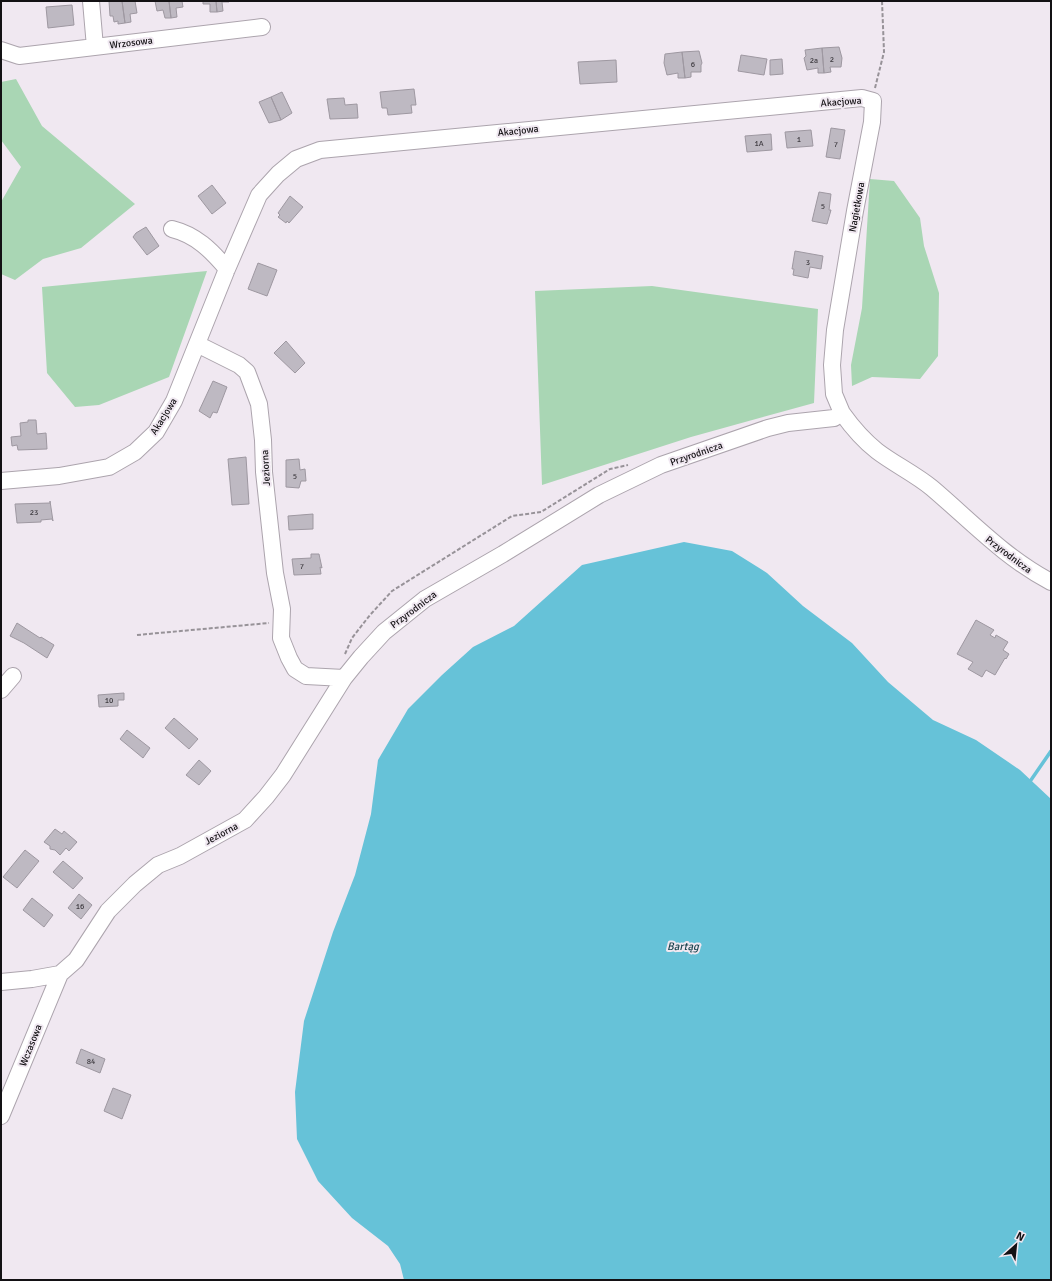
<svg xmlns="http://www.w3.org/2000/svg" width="1052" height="1281" font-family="Signika,sans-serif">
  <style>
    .green { fill: #a9d6b4 }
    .water { fill: #66c2d8 }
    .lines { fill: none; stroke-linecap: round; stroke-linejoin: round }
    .stream { stroke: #66c2d8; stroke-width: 3.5 }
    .building { fill: #beb9c2; stroke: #9e98a1 }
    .minor-casing { stroke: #aca4ad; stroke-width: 18 }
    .path { stroke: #979298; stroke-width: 2; stroke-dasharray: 4 2; stroke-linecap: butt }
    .minor { stroke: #fff; stroke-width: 16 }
    .labels { text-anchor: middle; stroke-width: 4; stroke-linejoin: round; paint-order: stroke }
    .number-label { font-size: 8px; fill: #3e3b40 }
    .street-label { font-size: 10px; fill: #131114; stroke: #f0e8f1 }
    .water-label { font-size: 11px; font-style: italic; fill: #19434d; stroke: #f0e8f1 }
  </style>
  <rect width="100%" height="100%" fill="#f0e8f1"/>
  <path class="green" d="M16 79 42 126 135 204 81 248 43 259 15 280 1 274V202L21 167 1 140V82Z
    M870 179 894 181 920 218 924 246 939 293 938 356 920 379 872 377 852 386 851 365 862 308Z
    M207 271 169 377 99 405 75 407 47 373 42 287Z
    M652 286 818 309 814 403 691 437 542 485 535 291Z"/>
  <path class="water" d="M684 542 732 551 767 573 803 606 852 643 888 682 933 720 976 740 1020 770 1051 799V1280H404L400 1264 388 1246 352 1218 318 1181 297 1139 295 1092 304 1021 333 932 355 875 371 814 378 760 408 709 442 675 473 647 514 626 582 565Z"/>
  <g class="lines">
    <path class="stream" d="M1031 780 1051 751"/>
  </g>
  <path class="building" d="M109 1H122L125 23 118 24V21L114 22 113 16H110Z
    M122 1H135L137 13 130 14 131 22 125 23Z
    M155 1H169L171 18H165L163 10 157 11Z
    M169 1H182L183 7 176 8 177 17 171 18Z
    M203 1H216L217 12H210V4H203Z
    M216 1H229V2H222L223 11 217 12Z
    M72 5 74 25 48 28 46 7Z
    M839 47 842 58 841 67H830L831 72 824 73 822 48Z
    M822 48 824 73H818V68L807 70 804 58 806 56 805 50Z
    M699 51 702 63 701 65V72H691V77L685 78 682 52Z
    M682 52 685 78H678V73L667 75 664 63 665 54Z
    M741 55 767 59 764 75 738 71Z
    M782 59 783 74 770 75V60Z
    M616 60 617 82 580 84 578 62Z
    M414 89 416 105H411L412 113 388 115 387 108H382L380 92Z
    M282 92 292 113 281 120 271 97Z
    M271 97 281 120 269 123 259 102Z
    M344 98 345 105 357 104 358 118 330 119 327 99Z
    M831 128 845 130 840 159 826 157Z
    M811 130 813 146 787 148 785 132Z
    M771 134 772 150 747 152 745 136Z
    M212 185 226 203 212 214 198 196Z
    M819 192 831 194 829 210H831L827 224 812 221Z
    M290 196 303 207 289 223 287 221 286 223 278 217 280 215 278 213Z
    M146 227 159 246 147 255 133 237 136 233Z
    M795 251 823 256 821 269 810 267 808 278 793 275 794 269H792Z
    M258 263 277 270 267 296 248 289Z
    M286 341 305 363 295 373 274 353Z
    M213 381 227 387 217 413 213 412 210 418 199 411Z
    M28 420H36L37 434 46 433 47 449 18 450 17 445 12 446 11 437 21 436 20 423 28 422Z
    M246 457 249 504 232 505 228 459Z
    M299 459 300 470 305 469 306 481H301L299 488 286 487V460Z
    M50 501 53 521 52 519 41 520V522L17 523 15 504 50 503Z
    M313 514V529L289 530 288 516Z
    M311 554H319L322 568 320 567 321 574 294 575 292 559 311 558Z
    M976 620 994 630 990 635 995 638 996 635 1008 642 1003 650 1009 654 1006 659 1005 658 995 675 986 670 982 677 968 669 973 662 957 654Z
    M17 623 40 638 41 637 54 645 47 658 24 643 10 636Z
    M124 693V700H118V706L99 707 98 695Z
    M174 718 198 739 189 749 165 728Z
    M127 730 150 748 143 758 120 739Z
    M199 760 211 771 199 785 186 775Z
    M55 829 62 834 64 831 77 842 69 851 66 848 60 855 55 850 50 849V846L44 842Z
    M25 850 39 861 17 888 3 877Z
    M63 861 83 878 73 889 53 872Z
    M79 894 92 905 81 919 68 908Z
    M32 898 53 915 44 927 23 910Z
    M81 1049 105 1059 100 1073 76 1063Z
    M113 1088 131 1095 122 1119 104 1111Z"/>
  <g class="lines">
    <g class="minor-casing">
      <path id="minor" d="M91 1 95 47
        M1 50 19 56 262 27
        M172 229C196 235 211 250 227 269
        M197 344 239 365 247 372 259 404 263 440 264 472 275 573 282 609 281 638 289 658 295 669 306 676 344 678
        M1 481 59 476 109 467 135 452 156 432 174 401 227 269 259 195 278 174 296 159 320 150 862 98 873 101 872 122 855 211 835 330 832 365 834 394 842 413
        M1 690 13 676
        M1 982 32 979 60 974 76 960 108 911 135 884 158 865 180 856 245 820 266 797 283 775 344 678 361 657 384 632 425 599 503 554 599 495 661 465 768 428 788 423 834 418 842 413C852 427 863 440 877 451 894 464 915 474 932 488 972 522 1004 557 1051 582
        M1 1116 60 974"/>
    </g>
    <path class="path" d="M875 88 884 52 882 1
      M137 635 269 623
      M345 654 352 638 370 615 392 591 512 516 541 512 610 469 628 465"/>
    <use href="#minor" class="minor"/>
  </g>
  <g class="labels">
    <g class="number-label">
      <text x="832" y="62">2</text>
      <text x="814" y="63">2a</text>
      <text x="693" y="67">6</text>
      <text x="799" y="142">1</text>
      <text x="759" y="146">1A</text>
      <text x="836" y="147">7</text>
      <text x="823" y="209">5</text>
      <text x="808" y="265">3</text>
      <text x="295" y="479">5</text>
      <text x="34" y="515">23</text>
      <text x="302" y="569">7</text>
      <text x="109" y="703">10</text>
      <text x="80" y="909">16</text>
      <text x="91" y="1064">84</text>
    </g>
    <g class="street-label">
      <text transform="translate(131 42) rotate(-7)" y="4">Wrzosowa</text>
      <text transform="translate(841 101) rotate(-4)" y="4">Akacjowa</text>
      <text transform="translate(518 130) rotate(-6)" y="4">Akacjowa</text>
      <text transform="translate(856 207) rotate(-80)" y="4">Nagietkowa</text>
      <text transform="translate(163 416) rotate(-58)" y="4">Akacjowa</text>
      <text transform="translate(696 453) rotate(-19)" y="4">Przyrodnicza</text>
      <text transform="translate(265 468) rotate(-93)" y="4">Jeziorna</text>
      <text transform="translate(1009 554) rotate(37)" y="4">Przyrodnicza</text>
      <text transform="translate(413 609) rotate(-37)" y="4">Przyrodnicza</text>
      <text transform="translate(221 833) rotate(-28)" y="4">Jeziorna</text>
      <text transform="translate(30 1045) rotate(-68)" y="4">Wczasowa</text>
    </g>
    <g class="water-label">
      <text x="683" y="950">Bartąg</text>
    </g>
  </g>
  <rect width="1052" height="1281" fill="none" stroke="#131114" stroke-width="4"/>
  <g transform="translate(1016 1245) rotate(27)" stroke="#f0e8f1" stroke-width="3" paint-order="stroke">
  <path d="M0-3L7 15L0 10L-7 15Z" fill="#131114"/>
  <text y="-6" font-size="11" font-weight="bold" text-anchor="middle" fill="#131114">N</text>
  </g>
</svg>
